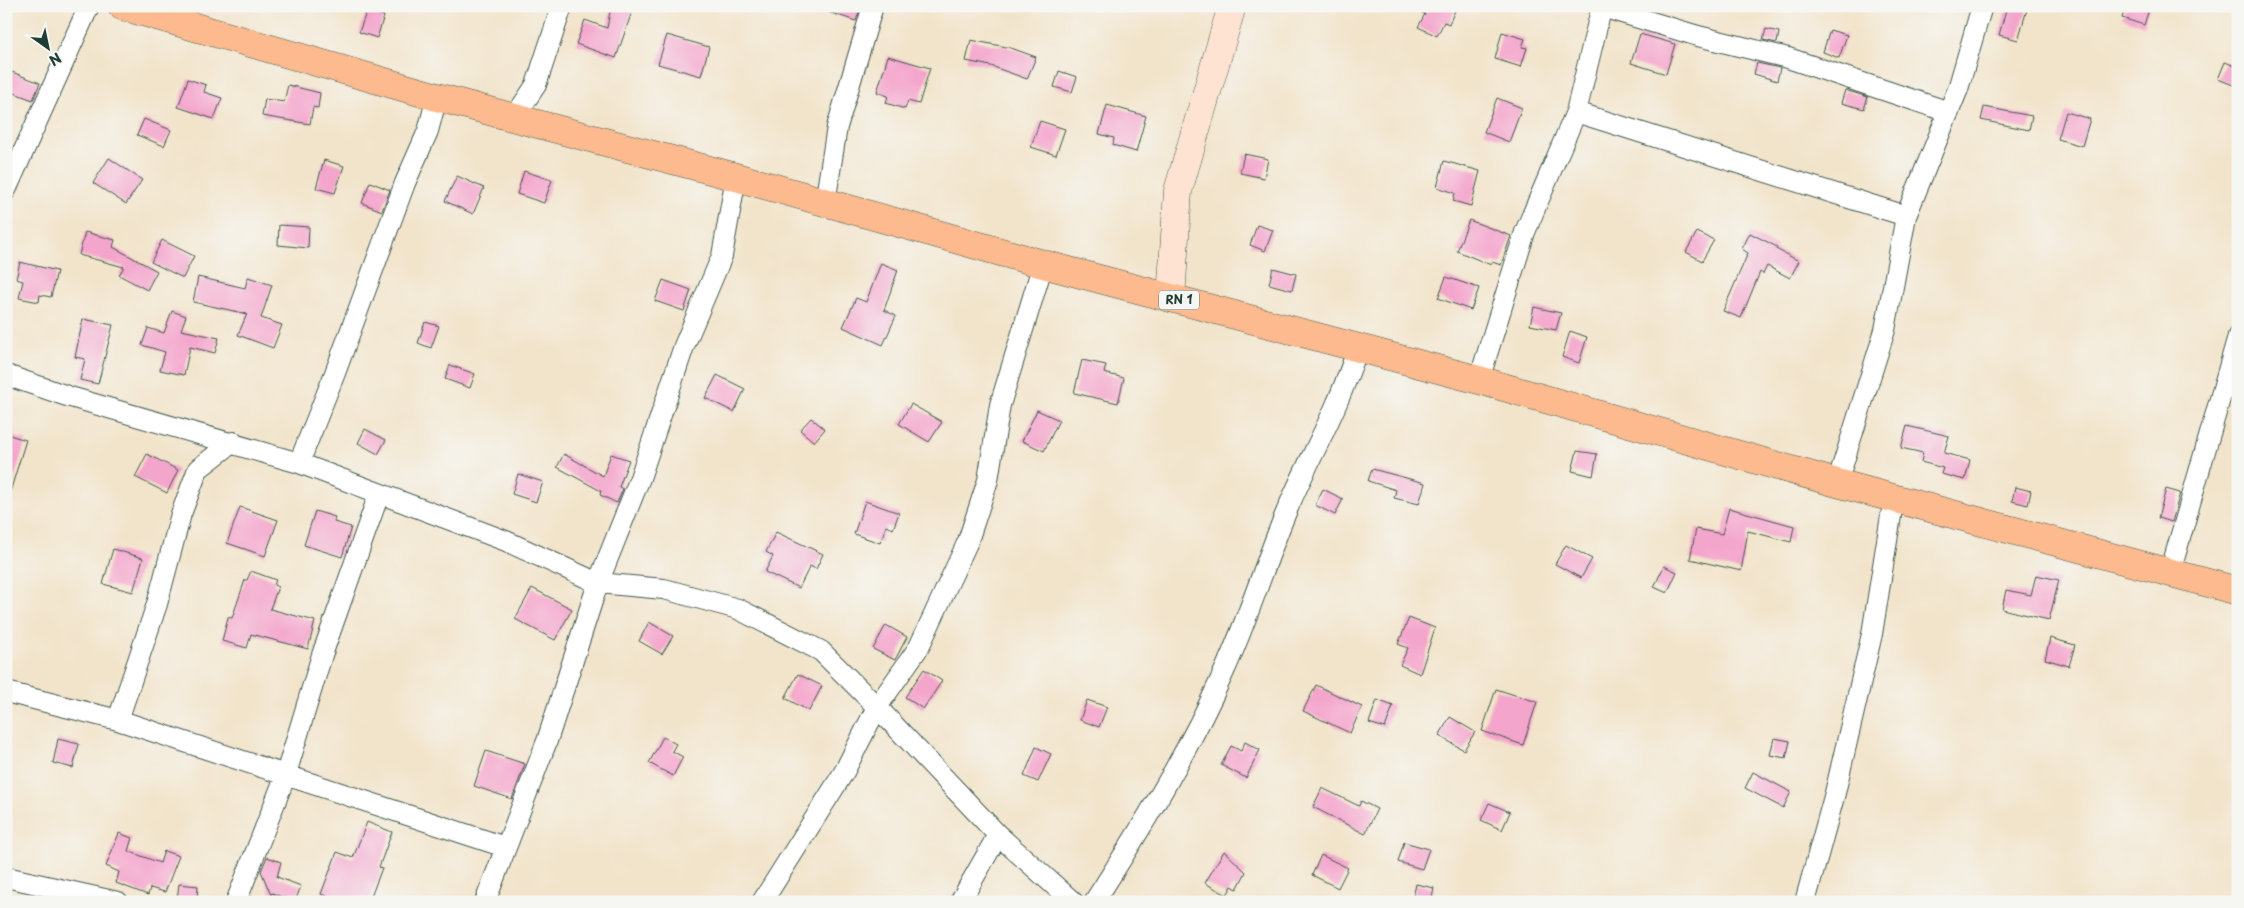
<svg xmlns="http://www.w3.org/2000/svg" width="2244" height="908" font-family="'Playpen Sans',sans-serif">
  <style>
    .building { fill: #f4a5cc }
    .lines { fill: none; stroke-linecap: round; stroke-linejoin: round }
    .street-casing { stroke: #3f564b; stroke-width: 22 }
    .secondary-casing { stroke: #3f564b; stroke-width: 29 }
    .primary-casing { stroke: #3f564b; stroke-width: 29 }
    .street { stroke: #fff; stroke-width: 20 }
    .secondary { stroke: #fee3d2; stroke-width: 28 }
    .primary { stroke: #fcba8e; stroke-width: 28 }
    .labels { text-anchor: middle; stroke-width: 4.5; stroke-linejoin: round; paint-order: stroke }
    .shield { fill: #f6f6f2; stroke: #60746d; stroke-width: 1 }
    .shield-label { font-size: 12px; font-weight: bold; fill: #1f3d34 }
  </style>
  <rect width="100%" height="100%" fill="#f6f6f2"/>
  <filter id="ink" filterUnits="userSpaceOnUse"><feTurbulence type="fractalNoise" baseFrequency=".02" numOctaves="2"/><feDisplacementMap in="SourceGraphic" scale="10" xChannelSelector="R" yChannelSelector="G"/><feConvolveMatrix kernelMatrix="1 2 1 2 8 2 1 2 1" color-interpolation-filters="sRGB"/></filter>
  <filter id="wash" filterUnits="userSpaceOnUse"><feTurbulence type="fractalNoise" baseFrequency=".0096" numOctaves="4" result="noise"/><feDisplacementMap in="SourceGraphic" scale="20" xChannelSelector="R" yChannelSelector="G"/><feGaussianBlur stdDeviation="1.12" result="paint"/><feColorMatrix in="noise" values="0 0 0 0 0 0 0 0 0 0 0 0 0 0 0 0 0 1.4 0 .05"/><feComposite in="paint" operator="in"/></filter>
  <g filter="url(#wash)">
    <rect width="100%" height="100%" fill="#f2e4cb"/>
    <g id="blocks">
      <path class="building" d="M611 6H634L616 58 576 44 585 20 607 28Z
        M820 6H861L856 21 819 9Z
        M1408 6H1457L1449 24 1444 22 1437 36 1418 27 1425 14Z
        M2007 6H2028L2018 40 1999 35Z
        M2126 6H2150L2144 25 2122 18Z
        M367 10 384 16 377 38 359 32Z
        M1766 29 1779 32 1777 43 1763 40Z
        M1830 30 1847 35 1839 58 1823 52Z
        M1502 32 1525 39 1522 47 1527 48 1521 67 1495 59Z
        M1640 34 1675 44 1666 74 1631 63Z
        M667 35 709 47 701 76 658 64Z
        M971 40 1011 48 1036 57 1027 79 991 66 966 61Z
        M888 56 930 68 919 104 908 101 905 109 886 103 888 96 877 92Z
        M2225 62 2238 67V87L2218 79Z
        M1757 63 1780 68 1777 81 1754 74Z
        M1059 71 1077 77 1072 92 1054 87Z
        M12 72 40 83 33 100 6 90Z
        M188 79 206 85 204 92 222 98 214 119 178 107Z
        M288 85 320 93 318 108 313 107 310 124 262 116 265 99 284 102Z
        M1845 90 1868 97 1864 109 1841 103Z
        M1497 98 1522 108 1509 142 1484 132Z
        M1107 105 1146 116 1136 152 1113 145 1114 138 1099 134Z
        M1984 107 2032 116 2029 130 1981 120Z
        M2066 112 2090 119 2082 146 2058 139Z
        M144 119 171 130 164 146 137 135Z
        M1040 121 1065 129 1056 155 1031 147Z
        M1244 154 1268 159 1264 178 1240 173Z
        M109 158 142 180 126 204 93 183Z
        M324 160 344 166 335 193 316 188Z
        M1444 161 1480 171 1471 206 1453 201 1455 193 1437 187Z
        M524 171 552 180 544 203 517 194Z
        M457 176 484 188 473 214 445 201Z
        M370 182 390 190 382 211 362 203Z
        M1469 220 1511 236 1501 265 1492 262 1491 265 1457 251Z
        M279 225 309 227 308 248 278 245Z
        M1257 225 1273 230 1265 251 1250 245Z
        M85 232 115 240 113 247 157 271 147 290 119 275 124 267 79 255Z
        M1697 232 1714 240 1702 261 1686 252Z
        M1750 233 1777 247 1776 249 1799 261 1790 278 1767 266 1763 274 1760 272 1741 318 1723 311 1748 253 1742 249Z
        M162 240 194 256 183 278 151 262Z
        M20 262 57 271 51 297 40 295 39 302 19 298 23 281 16 279Z
        M881 263 898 270 884 310 896 316 883 345 843 327 856 298 866 302Z
        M1273 268 1296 274 1292 290 1269 284Z
        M198 277 245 288 248 277 272 285 261 318 282 325 273 348 238 335 247 314 193 302Z
        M1446 277 1479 288 1471 310 1438 298Z
        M663 280 691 290 684 311 655 301Z
        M1534 307 1561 313 1556 330 1530 325Z
        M172 311 186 316 181 330 219 338 215 353 190 347 184 375 160 370 165 352 142 345 148 328 164 333Z
        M83 319 113 325 98 384 80 380 85 359 75 357Z
        M425 322 439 326 431 348 418 343Z
        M1570 331 1587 337 1579 363 1562 357Z
        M1082 360 1106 365 1104 373 1124 378 1118 403 1074 393Z
        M450 365 475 374 470 388 445 379Z
        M717 375 745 389 734 412 705 398Z
        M911 404 942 422 929 442 899 424Z
        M1037 410 1059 420 1044 451 1022 441Z
        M811 418 825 429 814 442 800 430Z
        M1907 426 1949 436 1944 453 1970 460 1965 480 1941 474 1943 468 1921 462 1923 453 1901 448Z
        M365 429 386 440 378 454 358 443Z
        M6 434 26 440 10 492 6 491Z
        M1577 451 1597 454 1593 476 1572 471Z
        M147 454 178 470 167 493 135 477Z
        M564 454 603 476 611 454 629 460 619 487 623 489 617 503 600 495 601 491 557 467Z
        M1372 469 1425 483 1419 504 1394 498 1396 490 1368 481Z
        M518 474 543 482 536 502 512 494Z
        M2015 487 2031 491 2028 505 2012 501Z
        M1323 489 1343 499 1335 515 1315 505Z
        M2166 489 2180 493 2172 522 2158 518Z
        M865 501 899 513 893 529 886 526 880 543 854 534Z
        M240 507 278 520 265 556 227 543Z
        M1729 508 1794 526 1791 542 1748 531 1741 571 1690 559 1696 529 1722 534Z
        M315 511 335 517 334 522 351 527 342 557 304 545Z
        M776 532 823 554 816 569 810 566 799 588 765 572 773 556 766 552Z
        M1566 545 1592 559 1581 578 1555 564Z
        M113 549 143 558 133 592 103 584Z
        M1664 566 1677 572 1667 593 1654 587Z
        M251 571 276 580 274 585 278 587 270 609 315 621 308 649 251 634 247 648 222 641 228 617 232 618 245 580H247Z
        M2036 575 2059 580 2049 620 2002 609 2006 590 2031 595Z
        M532 588 572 609 555 640 515 619Z
        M1409 618 1435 628 1420 674 1400 665 1408 648 1398 644Z
        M649 622 673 636 662 654 639 641Z
        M886 625 907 637 895 660 873 649Z
        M2050 638 2075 645 2069 666 2045 659Z
        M924 669 942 681 923 709 905 697Z
        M798 674 822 686 809 711 785 698Z
        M1316 685 1362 707 1350 733 1303 711Z
        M1496 689 1537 702 1523 745 1482 731Z
        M1087 700 1107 707 1099 727 1080 720Z
        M1377 700 1393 706 1385 728 1369 723Z
        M1450 717 1475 732 1464 750 1439 736Z
        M663 737 676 744 672 751 683 757 673 776 649 763Z
        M1774 738 1790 741 1786 758 1770 755Z
        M58 739 79 744 73 768 53 763Z
        M1245 742 1260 750 1246 778 1221 765 1231 746 1241 751Z
        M1036 747 1051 754 1038 782 1024 776Z
        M486 751 525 764 512 799 474 786Z
        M1753 772 1791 792 1783 808 1745 788Z
        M1322 788 1359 806 1361 801 1377 809 1365 834 1313 807Z
        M1489 803 1510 812 1502 830 1481 820Z
        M367 822 392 832 379 867 382 868 369 902H341L321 894 337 852 353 858Z
        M119 833 132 838 128 851 160 863 164 851 179 856 165 892 150 888 148 895 116 883 119 872 106 866Z
        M1404 842 1429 849 1422 869 1398 862Z
        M1224 851 1246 872 1237 889 1232 886 1227 895 1205 883Z
        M1321 855 1348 868 1338 888 1312 875Z
        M267 857 281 862 277 877 301 886 295 902 272 893 271 895 261 871Z
        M179 884 198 886 197 901 177 899Z
        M1416 884 1434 888 1431 902H1412Z"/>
    </g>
  </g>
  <g filter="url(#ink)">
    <use href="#blocks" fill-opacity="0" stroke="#3f564b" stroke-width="1"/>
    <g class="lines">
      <g class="street-casing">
        <path id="street" d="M1602 7 1698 36 1788 58 1949 112
          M1576 112 1906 216
          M514 118 536 85 562 6
          M6 190 89 6
          M825 203 837 127 873 6
          M6 375 67 396 299 463 506 541 598 583 664 589 738 609 821 651 877 707 998 835 1073 902
          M1479 380 1525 232 1576 112 1602 6
          M299 463 335 373 405 183 428 131 437 97
          M1837 483 1885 330 1906 216 1958 89 1982 6
          M2170 573 2238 336
          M6 692 118 720 505 847
          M118 720 157 604 181 514 198 469 233 442
          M6 877 118 902
          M236 902 285 777 322 655 379 494
          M485 902 547 741 598 583 640 478 684 346 722 256 736 177
          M762 902 844 772 877 707 919 647 968 541 988 480 1000 405 1043 264
          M960 902 998 835
          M1094 902C1141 829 1187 754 1223 674 1247 622 1263 568 1285 515 1300 478 1320 442 1336 405 1344 387 1351 367 1358 349
          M1805 902 1835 793 1872 634 1894 497"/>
      </g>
      <g class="secondary-casing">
        <path id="secondary" d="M1171 298 1178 191 1232 6"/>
      </g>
      <g class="primary-casing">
        <path id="primary" d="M122 6 437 97 736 177 1043 264 1479 380 1837 483 2238 591"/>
      </g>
      <use href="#street" class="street"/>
      <use href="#secondary" class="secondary"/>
      <use href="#primary" class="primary"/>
    </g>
  </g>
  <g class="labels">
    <rect class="shield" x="1159" y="290.5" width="40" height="19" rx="4"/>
    <g class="shield-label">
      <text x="1179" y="304">RN 1</text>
    </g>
  </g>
  <rect width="2244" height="908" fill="none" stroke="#f6f6f2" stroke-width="25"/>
  <g transform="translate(48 48) rotate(147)" stroke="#f6f6f2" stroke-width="4" paint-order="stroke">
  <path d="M0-4L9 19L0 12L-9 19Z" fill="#1f3d34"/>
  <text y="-8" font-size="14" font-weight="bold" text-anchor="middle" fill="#1f3d34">N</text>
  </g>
</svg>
